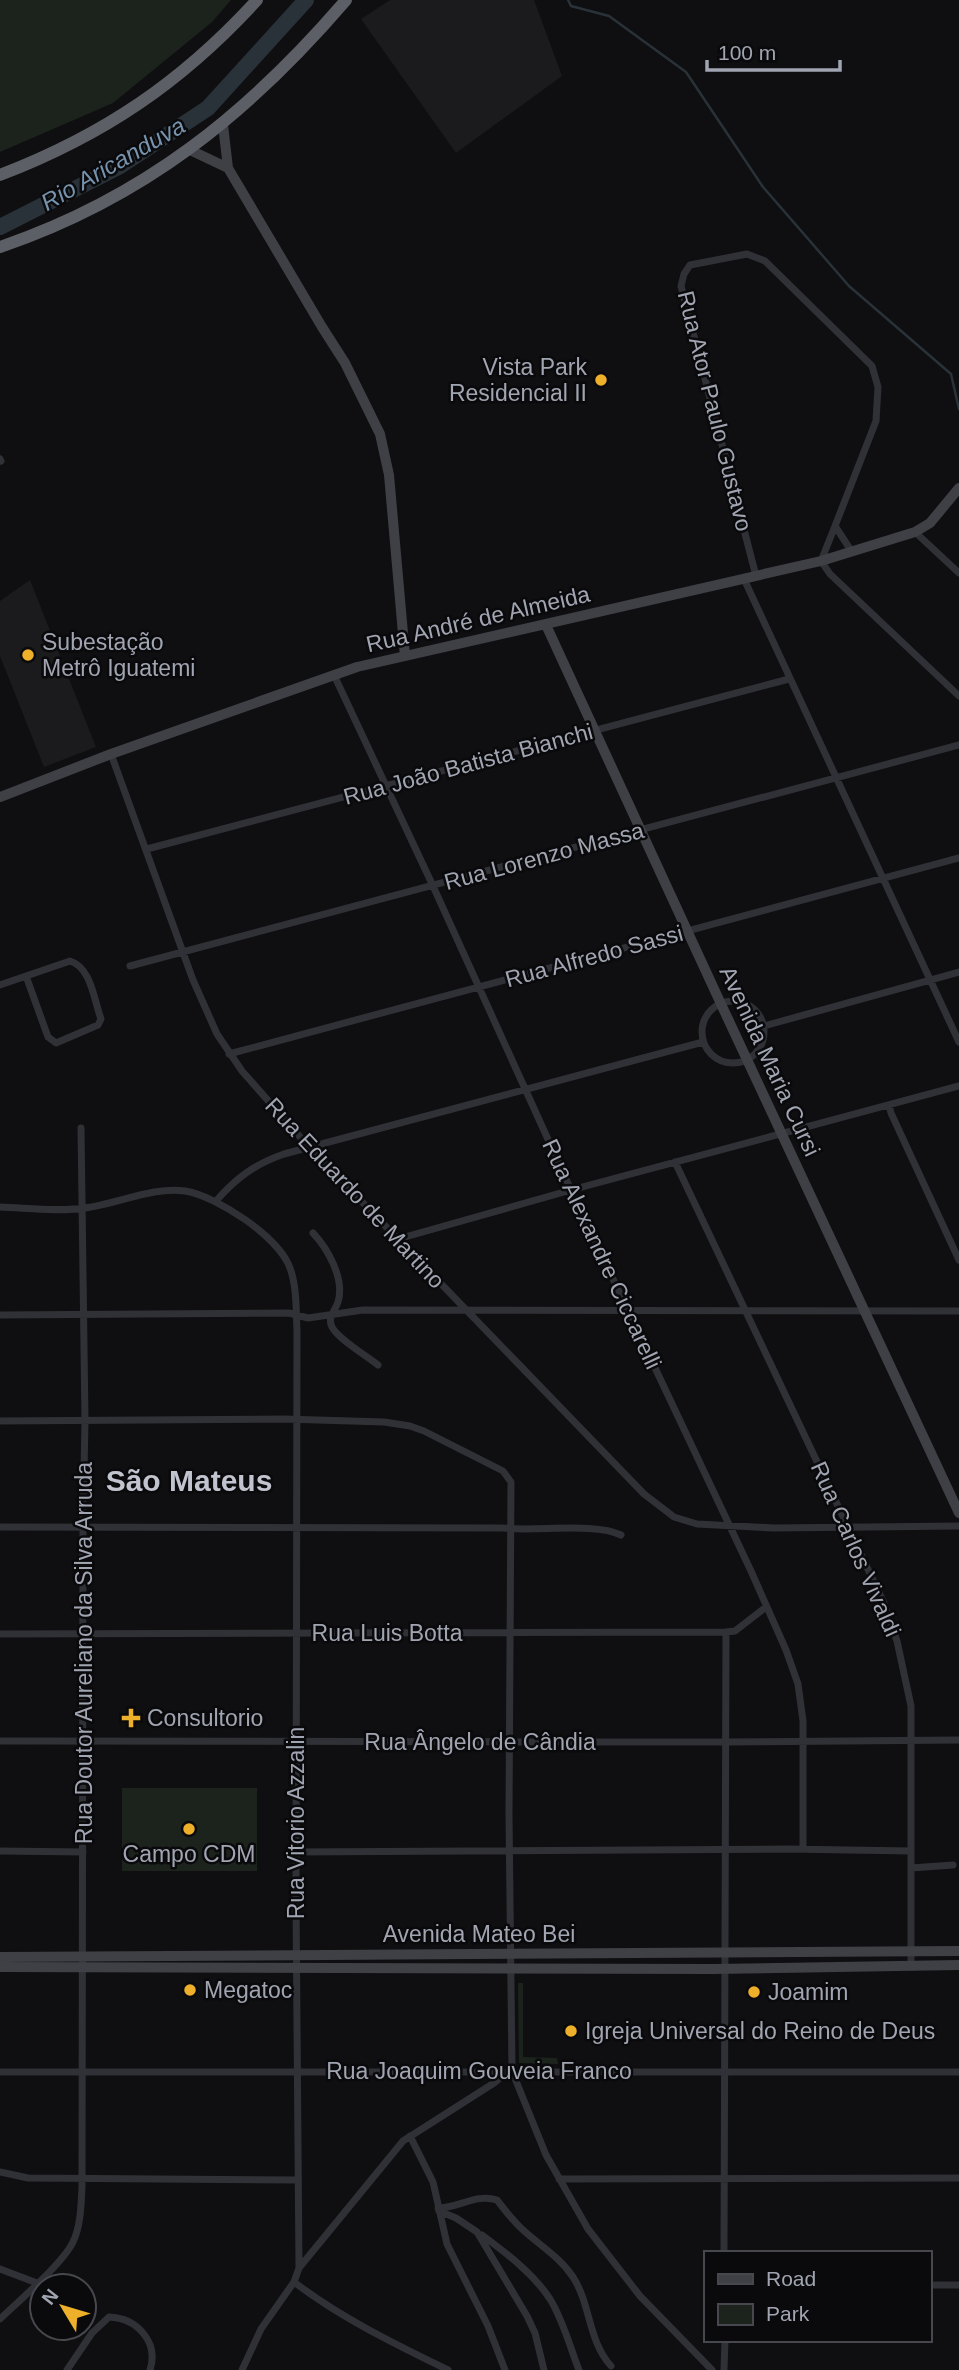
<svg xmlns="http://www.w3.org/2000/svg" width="959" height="2370" font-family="Helvetica,sans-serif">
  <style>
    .built { fill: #1b1b1e }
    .green { fill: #1c231d }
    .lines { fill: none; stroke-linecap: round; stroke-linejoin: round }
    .stream { stroke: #293239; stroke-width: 2.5 }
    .river { stroke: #293239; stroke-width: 16 }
    .street { stroke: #303136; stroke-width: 7 }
    .secondary { stroke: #3e4045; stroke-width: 10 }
    .highway { stroke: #5c5f66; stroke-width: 12 }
    .poi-dot { fill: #eeaf2a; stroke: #0a0a0c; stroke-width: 2.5 }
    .labels { text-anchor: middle; stroke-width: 5; stroke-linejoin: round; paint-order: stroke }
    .poi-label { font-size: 23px; fill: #a0a5b1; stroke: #0a0a0c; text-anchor: start }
    .street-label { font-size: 23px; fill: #a0a5b1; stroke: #0a0a0c }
    .water-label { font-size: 24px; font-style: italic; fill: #7793ad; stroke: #0a0a0c }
    .district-label { font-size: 30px; font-weight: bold; fill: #c1c4ce; stroke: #0a0a0c }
  </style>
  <rect width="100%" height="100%" fill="#0f0f11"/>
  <path class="built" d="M390 0H534L562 76 456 153 361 19Z
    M30 580 96 747 44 767 0 656V601Z"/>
  <path class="green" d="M0 0H231L212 22 113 103 0 152Z
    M122 1788H257V1871H122Z
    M518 1983H523V2057L557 2058 558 2064 519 2063Z"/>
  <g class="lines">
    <path class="stream" d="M568 0 571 6 609 16 686 72 763 187 849 286 951 374 959 409"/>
    <path class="river" d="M0 227 120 166 208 108 306 0"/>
    <path class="street" d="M0 459 1 461
      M915 532 959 573
      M852 552 835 526 821 561 830 574 959 696
      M756 576 681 286 684 274 690 265 747 254 765 261 872 366 878 387 876 421 835 526
      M744 579 959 1042
      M334 675 433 886 571 1190 751 1571 786 1650 798 1684 803 1721V1849
      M111 754 193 980 217 1034 242 1071 309 1147 644 1494 674 1517 697 1524 774 1528 959 1526
      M147 849 789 679
      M130 966 959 745
      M0 985 70 961C91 967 94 1000 101 1019L98 1025 56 1043 48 1037 26 976
      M702 1032a31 31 0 1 1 62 0a31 31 0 1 1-62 0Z
      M764 1026 959 972
      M229 1054 959 858
      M889 1105 891 1113 959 1260
      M675 1162 883 1601 897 1641 911 1706V1966
      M216 1201C236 1178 255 1164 284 1154L703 1042
      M0 1207C28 1208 58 1212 85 1208 117 1204 154 1186 185 1191 217 1196 279 1237 290 1268 297 1287 296 1311 297 1331L296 1901 299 2268 294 2282 261 2329 242 2370
      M313 1233C328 1249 345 1279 338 1302 335 1311 327 1317 332 1327 338 1339 367 1356 378 1365
      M398 1239 571 1190 959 1086
      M0 1315 289 1313 308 1318 363 1310 959 1311
      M0 1421 284 1419 384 1422 410 1426 424 1431 503 1471 511 1482 509 1814 512 2071 546 2155 588 2229 640 2296 712 2370
      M0 1527 502 1528C535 1532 595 1522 621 1535
      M0 1634 726 1632 735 1631 766 1607
      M0 1741 725 1742 959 1740
      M0 1851 83 1852
      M296 1852 787 1849 911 1851
      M911 1868 953 1865
      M0 2072H959
      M410 2136 433 2182 447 2244 488 2326 505 2370
      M0 2172 28 2178 298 2180
      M559 2179 959 2178
      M438 2208C458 2208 477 2193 497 2200 505 2210 512 2220 522 2229 539 2245 560 2257 573 2277 591 2305 588 2341 611 2366
      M439 2211 456 2218 477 2232 527 2316 535 2333 544 2370
      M482 2235C506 2253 533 2273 550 2299 563 2320 570 2347 579 2370
      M724 2253 726 1632
      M299 2268 403 2141 494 2083 507 2072
      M0 2269 37 2283
      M294 2282C341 2318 395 2344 448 2370
      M929 2285H959
      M0 2319C19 2301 63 2263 73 2242 81 2225 81 2205 82 2187L83 1527 85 1420 81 1128
      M67 2370 92 2333 109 2317C137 2318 159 2342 150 2370
      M724 2370 725 2340"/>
    <path class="secondary" d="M223 125 228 168 322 327 345 363 380 434 389 475 405 656
      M190 150 228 168
      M546 625 721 1004 959 1513
      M0 797 111 754 357 667 821 561 915 532 930 523 959 488
      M0 1957 959 1951
      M0 1967 713 1969 959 1965"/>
    <path class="highway" d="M0 175C104 135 182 82 257 0
      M0 247C144 198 248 114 346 0"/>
  </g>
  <g class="poi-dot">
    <circle cx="601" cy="380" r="7"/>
    <circle cx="28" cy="655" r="7"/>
    <path d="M127.5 1707.5h7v7h7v7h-7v7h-7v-7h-7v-7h7z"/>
    <circle cx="189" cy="1829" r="7"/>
    <circle cx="190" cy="1990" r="7"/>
    <circle cx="754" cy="1992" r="7"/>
    <circle cx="571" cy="2031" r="7"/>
  </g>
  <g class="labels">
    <g class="poi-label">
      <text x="587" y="375" text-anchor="end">Vista Park<tspan x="587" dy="26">Residencial II</tspan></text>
      <text x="42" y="650">Subestação<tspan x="42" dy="26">Metrô Iguatemi</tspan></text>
      <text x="147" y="1726">Consultorio</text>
      <text x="189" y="1862" text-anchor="middle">Campo CDM</text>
      <text x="204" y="1998">Megatoc</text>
      <text x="768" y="2000">Joamim</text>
      <text x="585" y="2039">Igreja Universal do Reino de Deus</text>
    </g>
    <g class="street-label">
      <text transform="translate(715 411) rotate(76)" y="8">Rua Ator Paulo Gustavo</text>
      <text transform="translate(478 619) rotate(-13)" y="8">Rua André de Almeida</text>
      <text transform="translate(468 764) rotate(-15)" y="8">Rua João Batista Bianchi</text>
      <text transform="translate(544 856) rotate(-15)" y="8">Rua Lorenzo Massa</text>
      <text transform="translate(594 956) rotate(-15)" y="8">Rua Alfredo Sassi</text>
      <text transform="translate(770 1061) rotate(65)" y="8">Avenida Maria Cursi</text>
      <text transform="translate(355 1193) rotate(47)" y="8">Rua Eduardo de Martino</text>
      <text transform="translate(602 1254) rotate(65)" y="8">Rua Alexandre Ciccarelli</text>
      <text transform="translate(856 1549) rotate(66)" y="8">Rua Carlos Vivaldi</text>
      <text x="387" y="1641">Rua Luis Botta</text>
      <text transform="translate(84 1653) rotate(-90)" y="8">Rua Doutor Aureliano da Silva Arruda</text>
      <text x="480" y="1750">Rua Ângelo de Cândia</text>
      <text transform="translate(296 1823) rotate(-90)" y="8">Rua Vitorio Azzalin</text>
      <text x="479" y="1942">Avenida Mateo Bei</text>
      <text x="479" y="2079">Rua Joaquim Gouveia Franco</text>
    </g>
    <g class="water-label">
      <text transform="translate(113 164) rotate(-30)" y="8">Rio Aricanduva</text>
    </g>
    <g class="district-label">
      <text x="189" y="1491">São Mateus</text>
    </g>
  </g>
  <rect x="704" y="2251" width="228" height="91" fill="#0a0a0c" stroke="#46484e" stroke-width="2"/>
  <rect x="718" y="2274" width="35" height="10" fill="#3e4045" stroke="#46484e" stroke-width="2"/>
  <text x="766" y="2286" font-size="21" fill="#a0a5b1">Road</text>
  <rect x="718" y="2304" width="35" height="21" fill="#1c231d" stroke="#46484e" stroke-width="2"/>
  <text x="766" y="2321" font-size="21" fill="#a0a5b1">Park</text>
  <g transform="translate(63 2307) rotate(308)"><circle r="33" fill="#0a0a0c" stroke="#46484e" stroke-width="2"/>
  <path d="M0-5L12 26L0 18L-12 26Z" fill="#eeaf2a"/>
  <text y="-10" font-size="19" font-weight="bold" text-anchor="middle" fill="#a0a5b1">N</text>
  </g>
  <path d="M707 60v10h133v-10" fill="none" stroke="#a0a5b1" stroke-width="3.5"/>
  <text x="718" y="60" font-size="21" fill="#a0a5b1" stroke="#0a0a0c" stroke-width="5" paint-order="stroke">100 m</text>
</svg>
